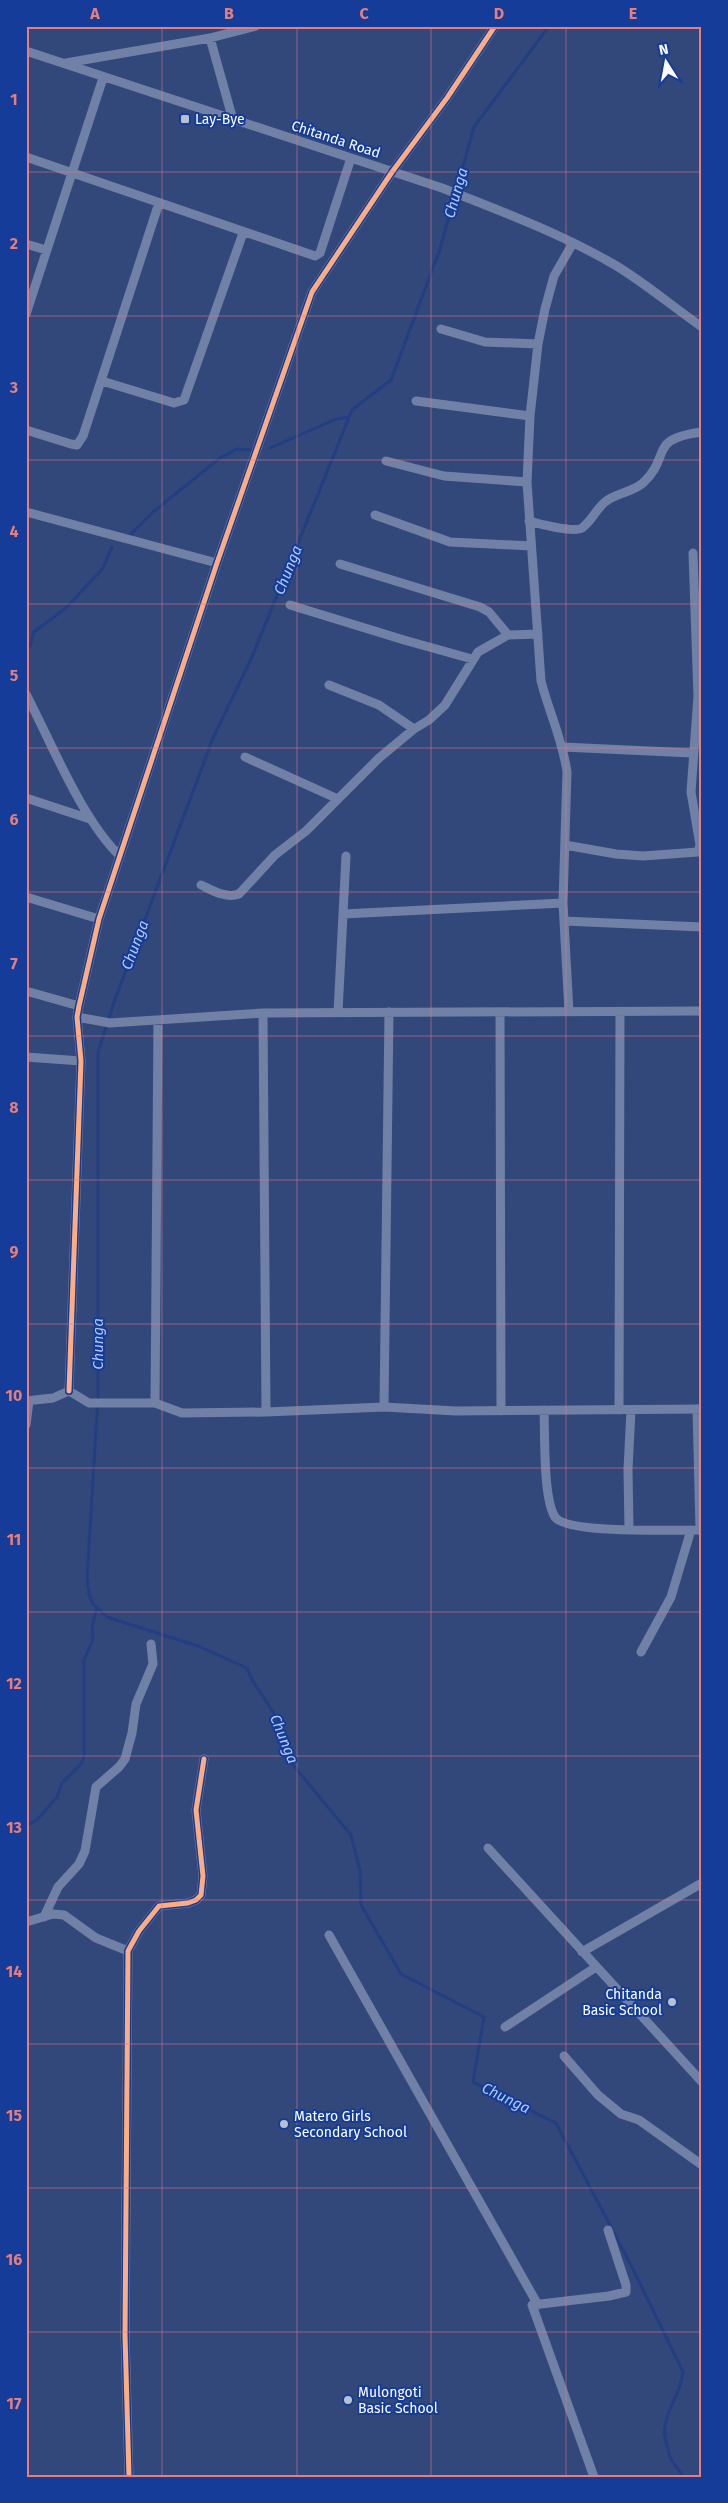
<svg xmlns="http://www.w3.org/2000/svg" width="728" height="2503" font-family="'Fira Sans',sans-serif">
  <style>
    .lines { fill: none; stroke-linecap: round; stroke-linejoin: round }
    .stream { stroke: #223f83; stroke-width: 3 }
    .minor { stroke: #7180a5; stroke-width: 9 }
    .cycleway-casing { stroke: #143c98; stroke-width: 8 }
    .cycleway { stroke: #ffac80; stroke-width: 5 }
    .grid { fill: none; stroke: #e67e7e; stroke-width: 1; stroke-opacity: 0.55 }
    .poi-dot { fill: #b7bfd0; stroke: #143c98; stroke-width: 2 }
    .labels { text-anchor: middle; stroke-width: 4; stroke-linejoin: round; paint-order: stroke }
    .poi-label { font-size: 14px; fill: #fff; stroke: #143c98; text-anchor: start }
    .street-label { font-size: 14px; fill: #fff; stroke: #143c98 }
    .water-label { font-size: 15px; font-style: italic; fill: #b2c9f9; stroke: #143c98 }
    .neatline { fill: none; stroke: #e67e7e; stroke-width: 2 }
    .grid-label { font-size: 16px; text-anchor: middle; font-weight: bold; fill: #e67e7e }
  </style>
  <rect width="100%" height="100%" fill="#32487a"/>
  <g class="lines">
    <path class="stream" d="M549 26 474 127 440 249 391 380 352 410 252 657 213 738 114 1002 98 1052V1397L87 1578 89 1594 93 1604 107 1617 198 1646 247 1668 252 1680 279 1721 293 1765 351 1835 360 1871 361 1905 401 1974 484 2017 473 2082 556 2123 631 2265 683 2372C681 2396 659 2417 666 2442 668 2448 669 2456 672 2461 676 2467 680 2470 683 2477
      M270 448 334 420 348 417
      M129 536 153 512 220 458 237 449 252 450
      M26 650 30 646 34 632 66 608 103 568 112 547
      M26 1826 37 1820 57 1797 62 1783 81 1764 84 1757V1660L93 1639 92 1627 97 1608"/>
    <path class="minor" d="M210 38 233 120
      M26 51 442 188C501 211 560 233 615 265 645 283 673 307 702 327
      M66 63 210 38 256 26
      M26 157 315 256 320 253 351 158
      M26 244 46 250
      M26 314 103 78
      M441 329 485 342 538 344
      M102 381 174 403 184 400 243 233
      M416 401 530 416
      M26 430 71 444 77 445 83 436 159 203
      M386 461 444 476 527 482
      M26 512 217 563
      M375 515 450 542 531 546
      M529 521C539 524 574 533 582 528 592 521 596 509 605 502 616 493 631 493 643 483 672 456 647 439 702 432
      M340 564 480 607 489 612 508 635
      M290 605 404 640 472 659
      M329 685 379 705 414 729
      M26 694C51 742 82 820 120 856
      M563 747 692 753
      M245 757 338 799
      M26 798 90 819
      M565 845 616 854 643 856 698 852 700 845 691 792 698 696 693 553
      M201 885C212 890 226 899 239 894L275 855 306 831 379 758 414 729 429 720 445 705 478 652 508 635 538 634
      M26 897 99 919
      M563 903 567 772C563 741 549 712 541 681L527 482 530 416 538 344 545 309 554 276 573 243
      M343 914 563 903 569 1012
      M564 921 702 927
      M26 991 79 1006
      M338 1012 346 856
      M500 1012 501 1411
      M263 1013 266 1412
      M77 1017 110 1023 263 1013 702 1011
      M26 1057 81 1061
      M69 1391 81 1061 77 1017 79 1006 99 919 217 563 312 292 392 172 447 98 495 26
      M69 1391 89 1403H155L182 1413 266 1412 384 1407 456 1411 702 1409
      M26 1401 53 1398 69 1391
      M155 1403 158 1020
      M384 1407 389 1012
      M697 1409 700 1530
      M544 1410C545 1434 543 1499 555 1517 566 1534 678 1530 702 1530
      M619 1410 620 1012
      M26 1425 29 1401
      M629 1529 628 1469 631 1410
      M641 1652 671 1597 691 1530
      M488 1848 702 2082
      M44 1917 58 1887 79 1864 85 1851 96 1787 119 1767 125 1759 132 1733 136 1704 153 1664 151 1644
      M26 1922 53 1914 64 1915 96 1938 128 1951
      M329 1935 538 2305
      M582 1952 702 1883
      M505 2027 596 1967
      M564 2056 598 2095 621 2114 639 2120 702 2165
      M129 2477 125 2335 128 1951 139 1931 159 1906 188 1903 196 1900 201 1895 203 1876 196 1810 204 1759
      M594 2477 532 2305 609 2296 626 2292V2285L608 2230"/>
    <g class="cycleway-casing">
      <path id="cycleway" d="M69 1391 81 1061 77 1017 79 1006 99 919 217 563 312 292 392 172 447 98 495 26
        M129 2477 125 2335 128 1951 139 1931 159 1906 188 1903 196 1900 201 1895 203 1876 196 1810 204 1759"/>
    </g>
    <use href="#cycleway" class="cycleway"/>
  </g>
  <path class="grid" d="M162 26V2477M297 26V2477M431 26V2477M566 26V2477M26 172H702M26 316H702M26 460H702M26 604H702M26 748H702M26 892H702M26 1036H702M26 1180H702M26 1324H702M26 1468H702M26 1612H702M26 1756H702M26 1900H702M26 2044H702M26 2188H702M26 2332H702"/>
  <g class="poi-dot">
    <rect x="180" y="114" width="10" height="10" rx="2.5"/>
    <circle cx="672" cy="2002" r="5"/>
    <circle cx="284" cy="2124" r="5"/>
    <circle cx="348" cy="2400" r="5"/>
  </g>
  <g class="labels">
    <g class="poi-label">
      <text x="195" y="124">Lay-Bye</text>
      <text x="662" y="1999" text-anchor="end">Chitanda<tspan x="662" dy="16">Basic School</tspan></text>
      <text x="294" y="2121">Matero Girls<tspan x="294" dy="16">Secondary School</tspan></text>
      <text x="358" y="2397">Mulongoti<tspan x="358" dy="16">Basic School</tspan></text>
    </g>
    <g class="street-label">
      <text transform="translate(336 139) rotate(18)" y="5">Chitanda Road</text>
    </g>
    <g class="water-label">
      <text transform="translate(456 193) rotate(-74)" y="5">Chunga</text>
      <text transform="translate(288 570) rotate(-68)" y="5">Chunga</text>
      <text transform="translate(135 945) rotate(-69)" y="5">Chunga</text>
      <text transform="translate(98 1344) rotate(-90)" y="5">Chunga</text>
      <text transform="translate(284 1739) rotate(68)" y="5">Chunga</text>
      <text transform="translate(506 2098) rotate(26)" y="5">Chunga</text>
    </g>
  </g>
  <rect width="728" height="2503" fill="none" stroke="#143c98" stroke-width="55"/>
  <g transform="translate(666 62) rotate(349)" stroke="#143c98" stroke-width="4" paint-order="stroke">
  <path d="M0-4L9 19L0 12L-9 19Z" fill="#ffffff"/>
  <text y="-8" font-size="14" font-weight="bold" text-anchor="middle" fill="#ffffff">N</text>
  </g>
  <rect x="28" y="28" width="672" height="2448" class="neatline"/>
  <g class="grid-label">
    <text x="95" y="19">A</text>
    <text x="229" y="19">B</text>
    <text x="364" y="19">C</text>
    <text x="499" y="19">D</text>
    <text x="633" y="19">E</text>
    <text x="14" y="105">1</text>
    <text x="14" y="249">2</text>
    <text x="14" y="393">3</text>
    <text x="14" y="537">4</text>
    <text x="14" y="681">5</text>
    <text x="14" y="825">6</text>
    <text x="14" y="969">7</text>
    <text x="14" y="1113">8</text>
    <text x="14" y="1257">9</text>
    <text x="14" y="1401">10</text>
    <text x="14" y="1545">11</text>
    <text x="14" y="1689">12</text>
    <text x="14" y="1833">13</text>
    <text x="14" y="1977">14</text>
    <text x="14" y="2121">15</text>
    <text x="14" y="2265">16</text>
    <text x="14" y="2409">17</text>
  </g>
</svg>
